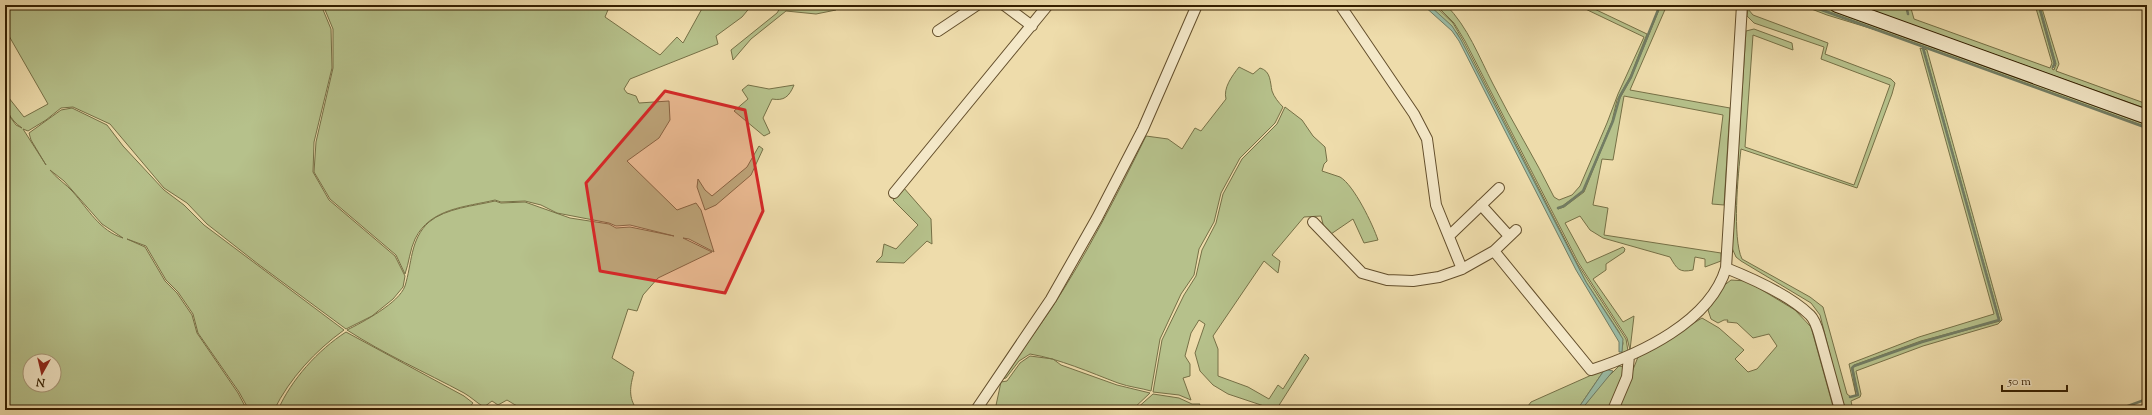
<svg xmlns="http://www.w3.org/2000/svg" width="2152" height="415" font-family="'Sorts Mill Goudy',serif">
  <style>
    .green { fill: #b6c18b; stroke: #767046; fill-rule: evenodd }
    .water { fill: #9abca6; stroke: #727d64 }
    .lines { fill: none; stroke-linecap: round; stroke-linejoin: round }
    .stream { stroke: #727d64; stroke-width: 2.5 }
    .minor-casing { stroke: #634e2b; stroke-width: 12 }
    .secondary-casing { stroke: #351f00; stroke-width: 16 }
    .minor { stroke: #f4e8c8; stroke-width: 10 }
    .secondary { stroke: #f4e8c8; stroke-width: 14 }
    .marked { fill: #d62828; fill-opacity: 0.2; stroke: #d62828; stroke-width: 3; stroke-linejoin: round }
  </style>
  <rect width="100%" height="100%" fill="#eedcab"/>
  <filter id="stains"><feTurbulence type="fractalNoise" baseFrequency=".005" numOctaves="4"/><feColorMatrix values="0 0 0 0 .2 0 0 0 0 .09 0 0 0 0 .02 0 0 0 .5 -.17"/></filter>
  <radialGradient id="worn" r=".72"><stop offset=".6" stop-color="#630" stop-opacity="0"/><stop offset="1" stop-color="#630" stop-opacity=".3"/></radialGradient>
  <path class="green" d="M5 5H321L331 29 332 68 314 142 313 172 329 200 395 256 405 276 403 287 393 299 372 316 346 329 258 264 207 224 187 203 164 188 110 124 73 107 61 108 46 120 28 131 23 129 46 165 31 140 29 133 61 110 72 108 107 125 123 146 164 190 184 205 204 225 344 330C315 351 290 378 274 410H249L239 392 198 333 193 314 178 292 166 280 146 246 127 239 145 247 165 281 177 293 192 315 197 333 238 393 247 410H9L5 407V110L16 125 22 128C9 119 5 109 5 93L24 117 48 104 5 29ZM50 170 64 181 102 224 123 238C100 231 88 209 73 192 66 184 56 178 50 170ZM30 361H54V385H30Z
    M323 5H610L605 17 660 55 677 37 683 43 704 5H752L742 17 716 36 718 44 630 79 624 89 627 93 636 96 639 103 669 101 670 120 659 138 627 161 677 210 696 203 701 210 714 252 689 239 683 238 712 252 658 278 643 295 637 311 628 309 612 358 634 372C630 387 628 397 637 410H544L541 407C529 415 517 406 507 400L498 405 492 401 484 407C477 403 471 397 464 393 425 372 384 354 347 330 363 322 399 303 405 286 412 264 410 239 429 222 446 208 474 206 495 201L501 203 525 202 570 218 609 224 616 228 630 227 674 236 630 225 616 226 609 223 557 213 541 205 525 201 501 202 495 200C466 207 430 208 415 239 410 249 409 263 405 274L396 255 330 199 314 172 316 142 333 68V29Z
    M782 5H839L836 10 816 14 786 11 751 39 733 60 731 50 777 13Z
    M1429 5H1434L1453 23 1464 42 1577 263 1626 339 1628 351 1621 355 1623 343 1619 332 1586 282 1457 33Z
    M1436 5H1446C1468 27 1479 57 1493 84 1512 122 1535 158 1554 197L1559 200 1572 195 1580 186 1607 123 1618 94 1644 37 1577 5H1586L1647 34 1630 77 1617 100 1612 121 1583 191 1558 209 1564 207 1584 192 1613 121 1619 100 1631 78 1661 5H1667L1630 90 1730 108 1724 205 1712 204 1723 115 1624 96 1613 160 1602 159 1593 205 1608 208 1604 235 1721 253V261L1705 267V259L1695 257 1693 270C1679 273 1677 269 1670 257L1603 238 1590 230 1580 216 1565 223 1587 263 1623 247 1625 249 1624 252 1606 264V270L1593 279 1623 322 1634 316 1630 350 1627 338 1578 262 1465 41 1454 23Z
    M1801 5H1807L1876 30 1827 15Z
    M1810 5H1822L2147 121V127Z
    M1856 5H1890L1900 8 1902 5H1905L1908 14 1906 5H1910L1914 19 2050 68 2052 63 2035 5H2038L2054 63 2052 69 2054 70 2056 64 2039 5H2041L2059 64 2056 71 2147 104V109Z
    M1748 9 1753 15 1828 43 1825 54 1891 79 1895 83 1892 94 1857 188 1741 149C1738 174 1732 238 1742 259L1810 297 1823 307 1847 394 1851 397 1858 395 1853 368 1855 366 1922 342 2000 321 1924 49 1927 50 2002 320 1998 324 1923 346 1856 371 1861 394 1860 397 1851 401 1853 410H1844L1820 315 1811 303 1741 261 1736 257 1732 248 1746 31 1754 29 1792 43 1793 50 1753 35 1745 147 1854 185 1890 85 1821 59 1824 47 1754 23 1747 16Z
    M1920 48 1923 49 1999 320 1921 341 1854 365 1852 368 1856 395 1849 364 1919 337 1994 314Z
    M1239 67 1253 74 1260 68C1271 71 1270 82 1272 91 1274 97 1279 103 1283 107L1275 123 1240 158 1221 193 1214 222 1199 249 1194 275 1181 294 1160 339 1151 391C1141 388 1129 387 1118 383 1089 372 1060 359 1030 354L1019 361 1006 378 1002 379C1018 356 1035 333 1051 309 1087 254 1117 195 1146 136L1168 139 1182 149 1195 128 1201 131 1226 99C1223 88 1232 76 1239 67Z
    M748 85 769 89 794 85C789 97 784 101 772 99L763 118 770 133 764 136 734 111 748 99 742 90Z
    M1285 107 1302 120 1313 136 1325 147 1327 161 1324 164 1322 171C1328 173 1334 175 1340 177 1354 185 1373 225 1378 240L1364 243 1353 219 1331 234 1325 232 1321 216 1304 217 1272 255 1280 261 1278 273 1264 261 1213 336 1218 349V376L1248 387 1269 399 1278 385 1283 389 1305 354 1309 358 1276 410 1228 394 1213 385 1200 371 1195 353 1205 324 1199 320 1191 333 1185 356 1190 364V376L1183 378 1191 400 1179 395 1153 392 1162 340 1184 295 1196 276 1202 250 1216 223 1223 194 1242 159 1277 124Z
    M759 146 763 149 751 175 716 205 705 210 697 187 698 179 705 190 712 196 747 167Z
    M903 187 931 219 932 244 927 241 904 263 876 262 882 256 884 244 896 249 918 225 893 200Z
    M1731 280 1747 281 1795 310 1811 327 1834 410H1617L1638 357 1702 318 1719 328 1744 350 1735 359 1748 372 1757 369 1777 346 1769 334 1753 338 1737 323 1727 322 1728 320H1724L1718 323 1711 319 1708 310 1722 287Z
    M346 332 464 396 473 403 467 410H278C291 380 318 350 346 332Z
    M1030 356 1053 359 1061 365 1117 385 1150 393 1132 410H995L1001 382 1007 381 1020 363Z
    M1619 366 1624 367V373L1609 410H1581L1602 383Z
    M1605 369 1577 410H1525L1531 402Z
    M1153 394 1179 398 1192 404H1200L1197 410H1135Z"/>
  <path class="water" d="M1423 5H1429L1452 26 1461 40 1586 282 1623 339 1622 352H1619V342L1576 270 1459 41 1452 31Z
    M1605 369 1613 371 1581 410H1577Z"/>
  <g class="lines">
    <path class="stream" d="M1808 5 2147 128
      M1906 5 1908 14
      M2039 5 2055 63 2053 67
      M1558 208 1564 206 1583 191 1613 121 1620 96 1631 77 1660 5
      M1850 397 1858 395 1852 368 1854 366 1922 342 1999 320 1923 48
      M2117 410 2147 399"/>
    <g class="minor-casing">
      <path id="minor" d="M1004 5 1032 26
        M1340 5 1414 114 1427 139 1436 205 1462 269
        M938 31 977 5
        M894 193 1048 5
        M1481 205 1509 236
        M1313 222 1362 273 1387 280 1413 281 1439 277 1462 269 1494 251 1516 230
        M1449 236 1499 188
        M1494 251 1591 370C1640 354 1710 322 1726 268L1742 5
        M1726 268C1751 278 1790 296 1810 315 1815 320 1817 327 1819 334L1840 410
        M976 410 1051 299 1097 218 1143 129 1197 5
        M1613 410 1627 377 1629 356"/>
    </g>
    <g class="secondary-casing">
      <path id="secondary" d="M1837 5 2147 117"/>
    </g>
    <use href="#minor" class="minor"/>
    <use href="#secondary" class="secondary"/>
  </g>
  <path class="marked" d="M665 91 745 110 763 211 725 293 600 271 586 183Z"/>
  <rect width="2152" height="415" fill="none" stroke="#eedcab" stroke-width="20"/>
  <rect x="6" y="6" width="2140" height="403" fill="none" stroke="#351f00" stroke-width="2"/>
  <rect x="10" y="10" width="2132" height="395" fill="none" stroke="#351f00"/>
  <g transform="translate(42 373) rotate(188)"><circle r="19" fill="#f4e8c8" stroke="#a89878"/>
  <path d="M0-3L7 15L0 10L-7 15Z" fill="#8f2418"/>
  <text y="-6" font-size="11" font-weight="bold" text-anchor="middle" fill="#351f00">N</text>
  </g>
  <path d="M2002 385v6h65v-6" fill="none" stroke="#351f00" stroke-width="2"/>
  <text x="2008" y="385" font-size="12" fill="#351f00" stroke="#f4e8c8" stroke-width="3" paint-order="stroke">50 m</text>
  <rect width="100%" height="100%" filter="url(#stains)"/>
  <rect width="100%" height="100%" fill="url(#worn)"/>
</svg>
